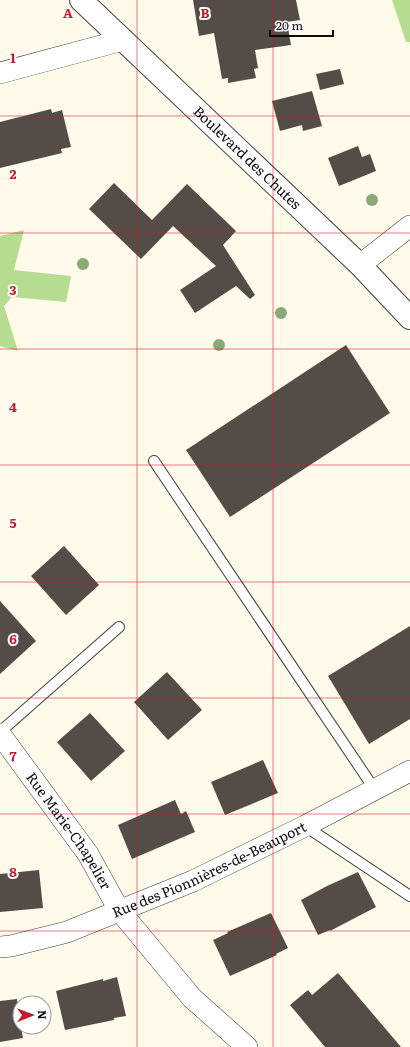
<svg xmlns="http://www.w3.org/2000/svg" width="410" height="1047" font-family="Literata,serif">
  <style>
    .forest { fill: #b5dd8f }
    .building { fill: #544c47 }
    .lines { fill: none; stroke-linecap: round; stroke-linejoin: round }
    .service-casing { stroke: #3e3e3e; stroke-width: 12 }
    .minor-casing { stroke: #3e3e3e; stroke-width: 22 }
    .tertiary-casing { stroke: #3e3e3e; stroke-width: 24 }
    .service { stroke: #fff; stroke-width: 10 }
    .minor { stroke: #fff; stroke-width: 21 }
    .tertiary { stroke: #fff; stroke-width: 22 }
    .tree { fill: #8aa976 }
    .grid { fill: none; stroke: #c31b29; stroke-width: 1; stroke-opacity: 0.55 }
    .labels { text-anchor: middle; stroke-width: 4; stroke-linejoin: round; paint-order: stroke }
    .street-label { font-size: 14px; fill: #0b0b0b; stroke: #fff }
    .grid-label { font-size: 13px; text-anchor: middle; font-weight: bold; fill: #c31b29; stroke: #fff; stroke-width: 4; stroke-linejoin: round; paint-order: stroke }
  </style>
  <rect width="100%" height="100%" fill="#fffae9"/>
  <path class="forest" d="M392 0H410V42H406Z
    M24 230 14 270 71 276 66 302 12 297 4 306 18 351 0 346V236Z"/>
  <path class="building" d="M193 0H296L300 20 287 22 291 45 255 50 258 68 254 69 256 78 228 83V78L222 79 214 33 199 36Z
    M340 69 344 84 320 90 316 74Z
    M312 91 322 126 303 131 302 125 280 131 272 101Z
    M51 109 52 113 62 110 71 147 61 149 62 153 0 168V122Z
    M358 146 362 157 370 154 376 171 339 186 328 158Z
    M114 183 152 220 187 184 236 231 223 245 255 295 250 299 236 286 195 313 180 290 216 266 173 226 141 259 89 209Z
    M346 345 390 413 230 517 186 450Z
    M64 546 99 585 66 615 31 576Z
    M0 601 36 641 0 674Z
    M410 626V719L369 744 328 676Z
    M167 672 202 710 168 740 134 702Z
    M90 713 125 751 91 781 57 742Z
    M263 760 278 793 225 815 211 782Z
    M175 800 181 814 186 811 195 832 132 859 118 825Z
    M39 870 43 908 0 912V874Z
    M358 872 376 907 330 931V930L318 935 301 900 327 886Z
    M271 913 288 948 276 954 277 955 230 976 213 940 228 933 227 932Z
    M338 973 401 1047H325L290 1005 308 990 312 995Z
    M117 977 126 1016 114 1018V1020L65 1030 56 991 103 979V981Z
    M17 999 20 1027H21L23 1038 0 1042V1001Z"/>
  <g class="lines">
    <g class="service-casing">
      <path id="service" d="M154 461 375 790
        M0 732 119 627
        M305 826 410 896"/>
    </g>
    <g class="minor-casing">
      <g id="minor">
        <path d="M0 73 123 40"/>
        <path d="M360 265 410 226"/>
        <path id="s1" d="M0 734 88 854 119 910 192 998 247 1047"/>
        <path id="s2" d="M0 947 11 946 67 932 193 881 305 826 410 771"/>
      </g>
    </g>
    <g class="tertiary-casing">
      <g id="tertiary">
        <path id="s3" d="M81 0 360 265 410 318"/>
      </g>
    </g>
    <use href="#service" class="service"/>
    <use href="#minor" class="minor"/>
    <use href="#tertiary" class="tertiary"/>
  </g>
  <g class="tree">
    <circle cx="372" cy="200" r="6"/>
    <circle cx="83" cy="264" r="6"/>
    <circle cx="281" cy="313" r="6"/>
    <circle cx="219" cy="345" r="6"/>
  </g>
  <path class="grid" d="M137 0V1047M273 0V1047M0 116H410M0 233H410M0 349H410M0 465H410M0 582H410M0 698H410M0 814H410M0 931H410"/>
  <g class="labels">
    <g class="street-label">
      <text dy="5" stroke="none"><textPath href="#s3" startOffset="229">Boulevard des Chutes</textPath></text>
      <text dy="5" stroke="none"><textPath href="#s1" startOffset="119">Rue Marie-Chapelier</textPath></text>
      <text dy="5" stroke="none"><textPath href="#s2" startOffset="224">Rue des Pionnières-de-Beauport</textPath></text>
    </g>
  </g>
  <g class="grid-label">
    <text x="68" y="18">A</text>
    <text x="205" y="18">B</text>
    <text x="13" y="63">1</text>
    <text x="13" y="179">2</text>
    <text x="13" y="295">3</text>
    <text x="13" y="412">4</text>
    <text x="13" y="528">5</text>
    <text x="13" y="644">6</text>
    <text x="13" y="761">7</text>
    <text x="13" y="877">8</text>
  </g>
  <g transform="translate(32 1015) rotate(89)"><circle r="19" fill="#ffffff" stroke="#9d9d9d"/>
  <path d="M0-3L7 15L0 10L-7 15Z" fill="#c31b29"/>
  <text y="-6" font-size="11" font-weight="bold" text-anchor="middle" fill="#0b0b0b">N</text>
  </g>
  <path d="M270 30v6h63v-6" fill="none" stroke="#0b0b0b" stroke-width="2"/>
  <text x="276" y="30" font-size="12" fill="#0b0b0b" stroke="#ffffff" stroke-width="3" paint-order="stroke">20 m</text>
</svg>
